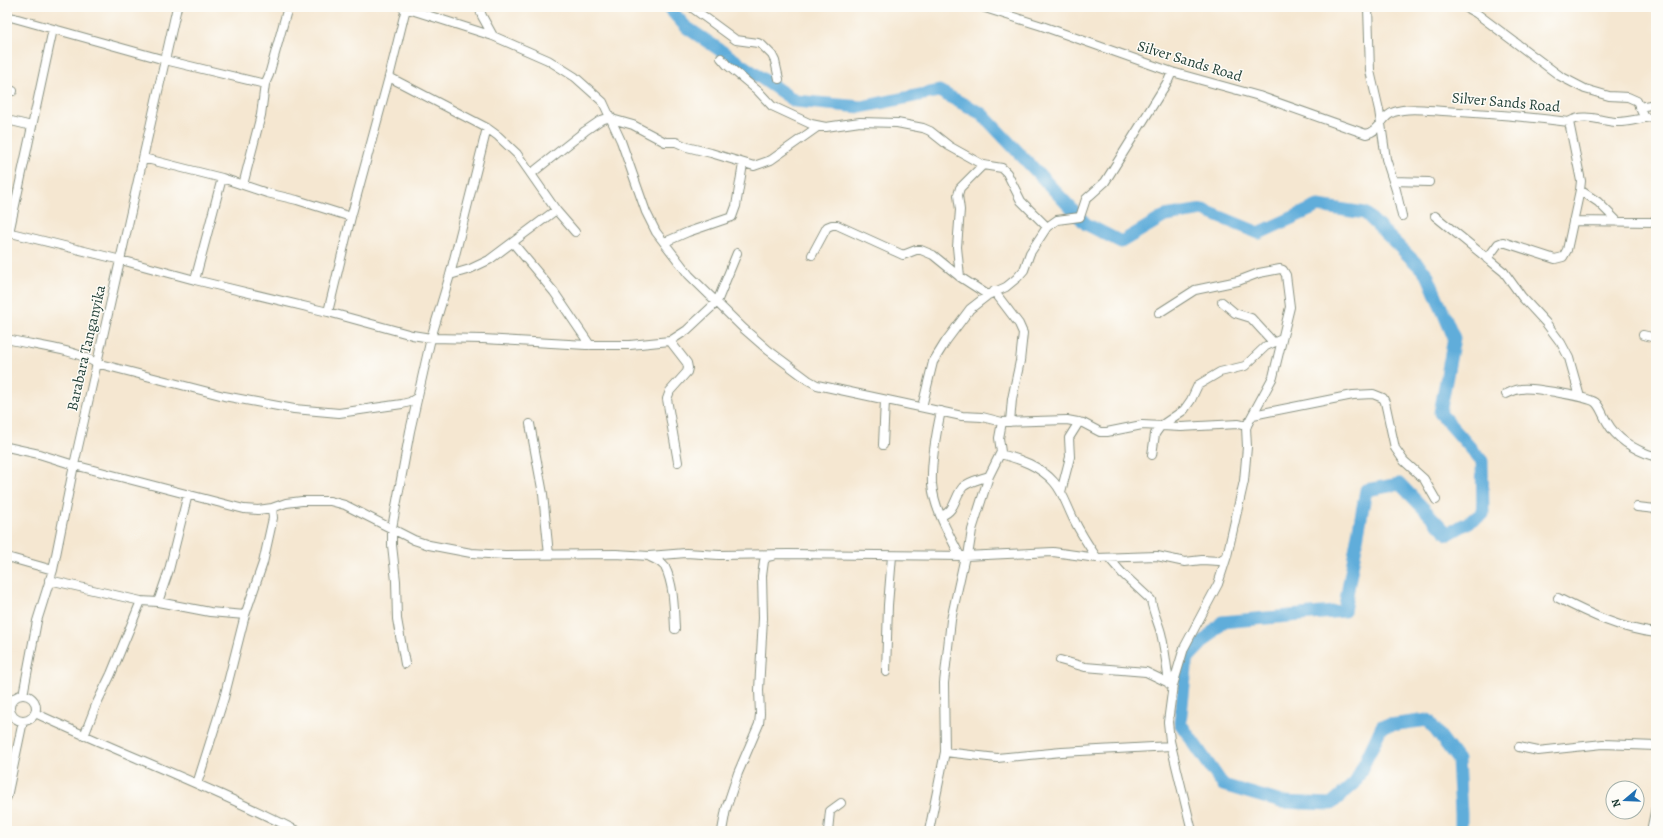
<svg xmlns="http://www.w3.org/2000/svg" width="1663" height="838" font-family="Alegreya,serif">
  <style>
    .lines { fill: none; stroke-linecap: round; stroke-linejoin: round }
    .river { stroke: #61adda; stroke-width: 13 }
    .minor-casing { stroke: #8a9282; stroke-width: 10 }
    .minor { stroke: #fff; stroke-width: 8 }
    .labels { text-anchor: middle; stroke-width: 3; stroke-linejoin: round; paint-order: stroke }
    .street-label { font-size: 15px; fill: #1f3d34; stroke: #fdfcf7 }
  </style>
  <rect width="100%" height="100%" fill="#fdfcf7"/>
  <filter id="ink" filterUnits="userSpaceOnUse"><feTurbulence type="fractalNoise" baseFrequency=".025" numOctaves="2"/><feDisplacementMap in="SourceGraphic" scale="8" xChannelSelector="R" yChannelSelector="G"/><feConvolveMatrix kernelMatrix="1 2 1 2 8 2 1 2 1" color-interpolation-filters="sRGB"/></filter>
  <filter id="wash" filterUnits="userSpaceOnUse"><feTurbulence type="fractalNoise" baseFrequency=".012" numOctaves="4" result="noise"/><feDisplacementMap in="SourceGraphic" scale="16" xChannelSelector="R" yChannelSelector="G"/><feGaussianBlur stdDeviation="0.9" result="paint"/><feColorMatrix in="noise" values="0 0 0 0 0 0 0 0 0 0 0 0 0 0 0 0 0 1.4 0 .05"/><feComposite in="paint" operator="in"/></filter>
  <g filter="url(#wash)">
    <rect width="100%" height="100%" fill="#f5e7d1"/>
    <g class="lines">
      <path class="river" d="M668 7 686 27 795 101 861 107 939 91 982 114 1086 224 1121 242 1165 216 1203 210 1259 233 1318 206 1365 213 1427 274 1454 338 1440 413 1482 461 1483 514 1448 534 1400 484 1366 490 1344 611 1222 622 1187 659 1180 723 1223 785 1281 802 1331 804 1355 783 1382 726 1428 720 1458 760 1461 814V831"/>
    </g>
  </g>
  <g filter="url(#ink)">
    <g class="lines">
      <g class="minor-casing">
        <path id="minor" d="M402 7 493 36 548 60 575 77 603 102 621 141 646 212 656 232 689 275 744 329 768 350 808 380 817 385 962 416 982 417 1002 422 1067 420 1083 423 1100 432H1107L1142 425 1181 427 1238 424 1247 426
          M479 7 482 16 493 36
          M691 7 736 40 758 43 762 45 772 55 775 61 779 79
          M982 7 1042 26 1172 72 1259 96 1366 134C1381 131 1381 116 1394 112 1408 107 1428 110 1443 111 1485 113 1527 117 1569 122 1585 112 1602 122 1618 122 1631 122 1643 117 1656 117
          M1368 7 1370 71 1379 110 1386 159 1396 190 1402 216
          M1465 7 1476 13 1560 76 1585 89 1609 96 1628 97 1637 101 1644 117
          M7 16 165 60 265 84
          M721 58 727 65 758 91 772 106 811 124 826 127 860 122 897 123 923 128 930 131 949 146 983 165 1002 168 1007 173 1021 201 1047 227
          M389 77 487 128 498 136 517 154 556 210 575 232
          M7 90 13 91
          M1639 107 1656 104
          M612 119 633 125 665 142H676L687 147 711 153 754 166 771 160 819 126
          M7 120 32 126
          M143 158 222 178 267 193 297 200 351 217
          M532 173 585 131 601 120 611 117
          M1393 181 1429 182
          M243 185 261 115 265 84 269 75 288 7
          M1580 190 1598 202 1618 222
          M1435 216 1504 272 1522 297 1546 323 1561 343 1569 358 1580 397
          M1573 221 1656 222
          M7 232 121 260 195 280 328 312 412 335 431 338 483 339 586 345H630L670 341 687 330 717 302 737 253
          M9 233 53 29
          M665 242 688 232 732 217 736 206 743 164
          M513 243 554 292 590 345
          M812 255 827 227 832 225H837L903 255 916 250H921L933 255 960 277 988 295
          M1487 259 1498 244 1503 242 1555 259 1563 257 1567 250 1580 190 1581 181 1569 122
          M450 275 470 269 489 260 556 210
          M960 277 957 247 960 210 958 195 960 188 983 165
          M195 280 222 178
          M994 291 1019 324 1023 333 1020 361 1012 399 1010 422
          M1222 302 1235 313 1251 318 1273 342
          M328 312 351 217 389 77 406 8
          M1159 313 1195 290 1238 281 1259 273 1280 269 1283 270 1286 275 1290 307 1273 377 1246 427 1247 447 1244 481 1227 556 1218 584 1184 648 1173 685 1168 722 1170 741 1192 831
          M1643 335 1656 338
          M7 339C35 346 72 348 96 363L224 396 294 409 339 413 402 404 410 402 418 397
          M670 341 687 363 688 368 687 372 670 391 667 399 678 462
          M1506 394C1511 392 1516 389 1521 389 1530 387 1591 397 1596 403 1601 408 1603 416 1607 422 1617 440 1637 451 1656 457
          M922 407 933 362 946 341 970 309 988 295 1006 287 1017 278 1024 270 1030 253 1047 227 1057 220 1080 217 1086 199 1105 182 1168 81 1172 72
          M941 411C936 434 931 460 932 484 934 509 949 534 960 556
          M1253 415 1353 395 1373 394 1383 398 1385 402 1395 448 1404 461 1424 479 1436 500
          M530 424 543 494 549 555
          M1159 427 1184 410 1191 400 1198 385 1220 372 1245 366 1266 346 1282 339
          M883 445 885 400
          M7 447 39 454 74 465 244 509 258 510 272 508 286 503 302 501H330L345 505 414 540 429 545 471 553 505 555 616 554 649 556 686 553 719 555 788 554 965 556 1053 552 1097 558 1157 556 1185 562 1202 560 1219 561 1227 556
          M1000 454C1020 459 1040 466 1054 482 1063 492 1067 506 1073 518 1080 532 1088 545 1097 558
          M1152 455 1155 434 1160 427
          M1061 492 1070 457 1069 438 1079 422
          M1637 507 1656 509
          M941 516C956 511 954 497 963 487 969 481 981 479 989 476
          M968 556 972 530 989 476 1001 452 999 438 1002 422
          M7 557 53 570
          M650 557C655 559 661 562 665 567 674 585 674 609 675 629
          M1109 558 1122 573 1151 600C1153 612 1158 622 1161 633 1165 650 1167 667 1169 684
          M49 580 141 601 158 602 210 612 245 615
          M1558 598C1589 614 1621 629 1656 633
          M158 602 169 570 188 494
          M1060 660 1085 667 1146 672 1171 684
          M405 664 397 619 396 581 392 545V528L410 431 431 338 450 275 487 128
          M886 672 888 605 892 556
          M10 708a13 13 0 1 1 26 0a13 13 0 1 1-26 0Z
          M23 695 37 621 53 570 74 465 177 7
          M35 713C122 754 212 787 297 831
          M84 736 96 705 111 674 141 601
          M1519 747 1538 751 1603 744 1656 746
          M945 752 997 758 1062 752 1171 746
          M197 784 224 698 245 615 263 563 273 518 272 508
          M7 797 23 721
          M722 831 726 809 738 773 759 724 760 714 759 690 763 618 762 576 764 561 767 557 772 556
          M828 831 830 811 841 803
          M929 831 945 752 944 683 951 620 965 556
          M1651 831 1656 807"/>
      </g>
      <use href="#minor" class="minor"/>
    </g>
  </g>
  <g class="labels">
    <g class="street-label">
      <text transform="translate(1190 61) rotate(17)" y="5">Silver Sands Road</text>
      <text transform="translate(1506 102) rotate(5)" y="5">Silver Sands Road</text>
      <text transform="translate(86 348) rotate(-77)" y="5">Barabara Tanganyika</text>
    </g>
  </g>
  <rect width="1663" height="838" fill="none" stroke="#fdfcf7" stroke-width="24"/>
  <g transform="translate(1625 800) rotate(251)"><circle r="19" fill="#fdfcf7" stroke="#a4b0a9"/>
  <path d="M0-3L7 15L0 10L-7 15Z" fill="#1f6fb2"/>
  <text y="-6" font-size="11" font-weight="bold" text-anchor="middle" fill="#1f3d34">N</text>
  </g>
</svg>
